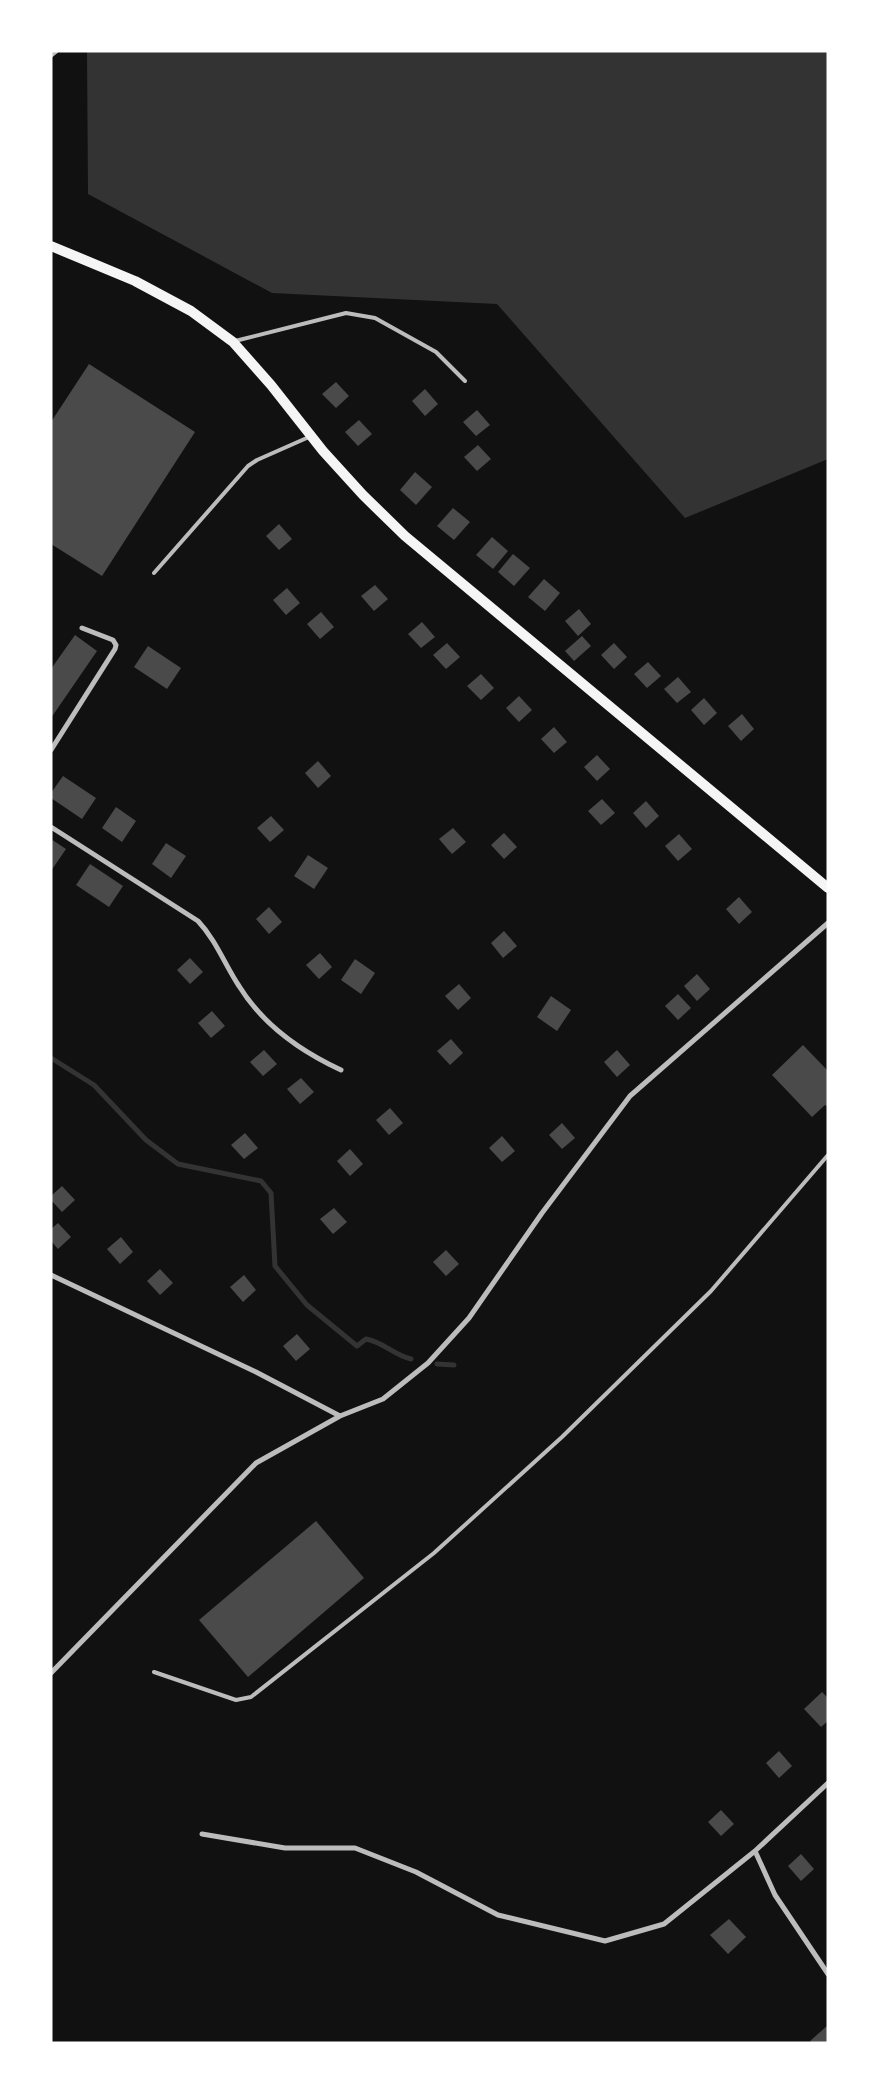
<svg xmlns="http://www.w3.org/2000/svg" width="879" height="2094" font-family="'Golos Text',sans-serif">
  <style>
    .water { fill: #333 }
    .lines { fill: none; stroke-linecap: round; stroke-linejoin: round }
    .stream { stroke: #333; stroke-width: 5 }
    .building { fill: #4a4a4a }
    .service { stroke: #bcbcbc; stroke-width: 4 }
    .minor { stroke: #bcbcbc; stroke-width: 5 }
    .secondary { stroke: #f5f5f5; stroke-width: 10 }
  </style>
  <rect width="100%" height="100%" fill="#111"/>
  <path class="water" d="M87 51H828V459L685 518 497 304 272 293 88 194Z"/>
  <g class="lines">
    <path class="stream" d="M51 1058 94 1085 146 1140 178 1164 261 1181 271 1193 275 1266 307 1305 357 1346 366 1339C383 1342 394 1355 411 1359
      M437 1364 454 1365"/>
  </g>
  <path class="building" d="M89 364 195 432 102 576 51 544V422Z
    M336 382 349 396 336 408 322 394Z
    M425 389 438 404 425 416 412 401Z
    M477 410 490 425 476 436 463 422Z
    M359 420 372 434 358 446 345 432Z
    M478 445 491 459 477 471 464 457Z
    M415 472 432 487 416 505 400 490Z
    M453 508 470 522 454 540 437 526Z
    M279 524 292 539 279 550 266 536Z
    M492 537 508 551 493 569 476 555Z
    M513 554 530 568 514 586 498 572Z
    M544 579 560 593 545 611 528 597Z
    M375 585 388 599 374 611 361 596Z
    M287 588 300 603 286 615 273 600Z
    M579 609 591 624 578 636 565 621Z
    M321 612 334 627 320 639 307 624Z
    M422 622 435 637 421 648 408 634Z
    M75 635 97 651 51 718V669Z
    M582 636 591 646 574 661 565 651Z
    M447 643 460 657 446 669 433 655Z
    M614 643 627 657 614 669 601 655Z
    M148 646 181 668 167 689 134 667Z
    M648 662 661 676 647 688 634 674Z
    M481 674 494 688 481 700 467 686Z
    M678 677 691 692 677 703 664 689Z
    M519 696 532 710 519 722 506 708Z
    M704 698 717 713 704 725 691 710Z
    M742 714 754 729 741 741 728 726Z
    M554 727 567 742 554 753 541 739Z
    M597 755 610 769 597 781 584 767Z
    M318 761 331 776 318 788 305 773Z
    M63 776 96 798 82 819 51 798V793Z
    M602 799 615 813 601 825 588 811Z
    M646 801 659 816 646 828 633 813Z
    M116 807 136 821 122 842 102 828Z
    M271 816 284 830 270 842 257 828Z
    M453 828 466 842 452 854 439 839Z
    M504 833 517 847 504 859 491 845Z
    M679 834 692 849 678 861 665 846Z
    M51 839 66 849 51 871Z
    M166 843 186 856 171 878 152 864Z
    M308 855 328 868 314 889 294 876Z
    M90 864 123 886 109 907 76 885Z
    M739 897 752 912 739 924 726 909Z
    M269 907 282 922 269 934 256 919Z
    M504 931 517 946 503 958 491 943Z
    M320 953 332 967 319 979 306 965Z
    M190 958 203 972 190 984 177 970Z
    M355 959 375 973 361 994 341 980Z
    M697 974 710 989 697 1001 684 986Z
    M459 984 471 998 458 1010 445 996Z
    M678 994 691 1008 678 1020 665 1006Z
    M551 996 571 1010 557 1031 537 1017Z
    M212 1011 225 1026 211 1038 198 1023Z
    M451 1039 463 1053 450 1065 437 1051Z
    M803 1045 828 1071V1107L825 1105 812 1117 772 1075Z
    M264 1050 277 1064 263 1076 250 1062Z
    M617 1050 630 1065 617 1077 604 1062Z
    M301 1078 314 1092 300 1104 287 1089Z
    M390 1108 403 1123 389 1135 376 1120Z
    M562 1123 575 1138 562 1149 549 1135Z
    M245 1133 258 1148 244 1159 231 1145Z
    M502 1136 515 1151 502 1162 489 1148Z
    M350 1149 363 1164 350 1176 337 1161Z
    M62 1186 75 1200 62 1212 51 1200V1196Z
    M334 1208 347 1222 333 1234 320 1219Z
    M58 1223 71 1237 58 1249 51 1241V1229Z
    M121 1237 133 1252 120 1264 107 1249Z
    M446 1250 459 1264 446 1276 433 1262Z
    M160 1269 173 1283 160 1295 147 1281Z
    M244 1275 256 1290 243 1302 230 1287Z
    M297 1334 310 1349 296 1361 283 1346Z
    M316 1521 364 1578 248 1677 199 1620Z
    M822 1692 828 1698V1721L821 1727 804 1709Z
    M779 1751 792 1766 779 1778 766 1763Z
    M721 1810 734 1824 721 1836 708 1822Z
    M801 1854 814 1869 801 1881 788 1866Z
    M729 1919 746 1937 728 1954 710 1935Z
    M828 2025V2043H812L810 2041Z"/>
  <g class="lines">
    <path class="service" d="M235 341 346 313 375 318 436 352 465 381
      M154 573 248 466 257 460 309 437
      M154 1672 236 1700 251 1697 434 1553 562 1437 711 1291 828 1155"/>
    <path class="minor" d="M51 55 56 51
      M51 750 115 649 116 645 113 640 82 628
      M51 827 198 921C216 940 225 965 239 986 263 1025 300 1051 341 1070
      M51 1275 256 1372 340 1416
      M51 1673 256 1463 340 1416 383 1399 428 1363 469 1318 542 1213 630 1096 828 923
      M202 1834 285 1848H355L416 1872 498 1915 605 1941 664 1924 755 1851 828 1783
      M755 1851 775 1895 828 1974"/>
    <path class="secondary" d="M51 246 135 281 191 311 233 342 271 385 323 451 363 495 405 536 828 888"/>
  </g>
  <rect width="879" height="2094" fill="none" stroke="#ffffff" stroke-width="105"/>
</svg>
